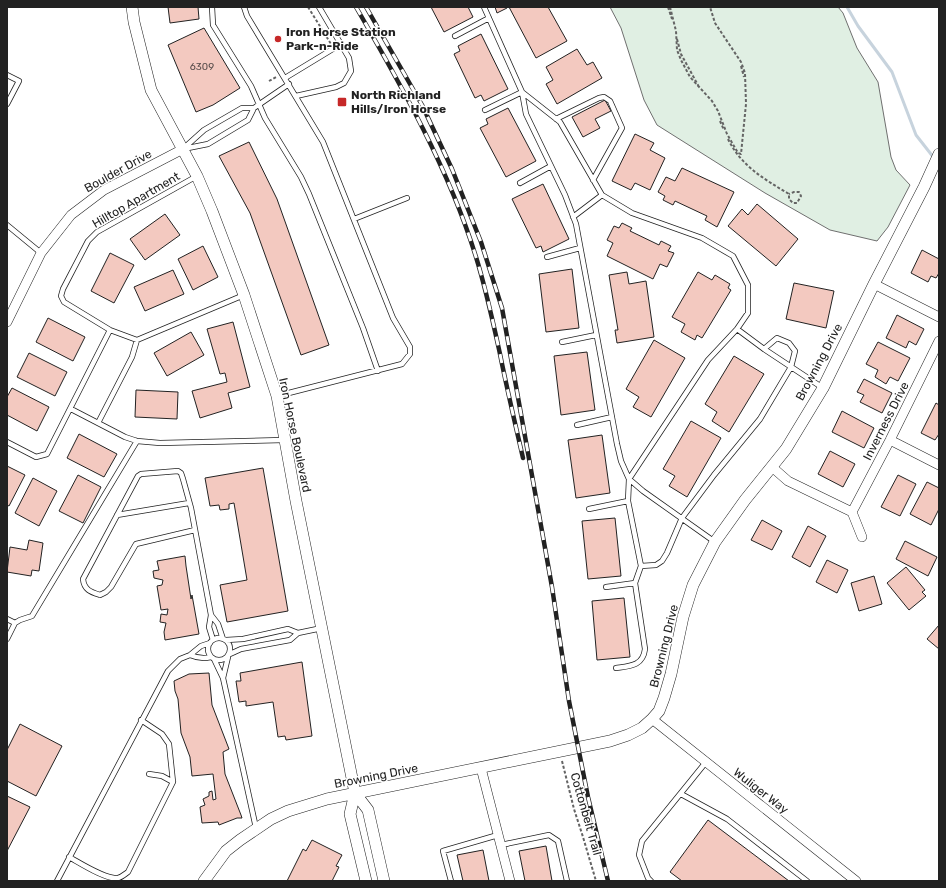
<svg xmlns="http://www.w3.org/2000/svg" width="946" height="888" font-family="Rubik,sans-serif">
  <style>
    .green { fill: #e0efe3; stroke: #6f6f6f }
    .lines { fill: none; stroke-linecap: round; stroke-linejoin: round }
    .stream { stroke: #c7d3dd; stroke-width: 3 }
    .building { fill: #f3c9c0; stroke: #222 }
    .service-casing { stroke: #222; stroke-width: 6 }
    .minor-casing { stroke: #222; stroke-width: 10 }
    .tertiary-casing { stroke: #222; stroke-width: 12 }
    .path { stroke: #646464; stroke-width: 2; stroke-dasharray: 3 2; stroke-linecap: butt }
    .service { stroke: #fff; stroke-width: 4.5 }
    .minor { stroke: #fff; stroke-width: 9 }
    .tertiary { stroke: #fff; stroke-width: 11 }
    .rail-casing { stroke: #222; stroke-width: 4.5 }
    .rail { stroke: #fff; stroke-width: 3; stroke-dasharray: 9; stroke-linecap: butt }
    .poi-dot { fill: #c62828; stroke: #fff; stroke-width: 1.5 }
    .labels { text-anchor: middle; stroke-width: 3; stroke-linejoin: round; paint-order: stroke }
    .number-label { font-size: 10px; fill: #564c4a }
    .poi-label { font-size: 12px; font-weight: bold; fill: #222; stroke: #fff; text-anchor: start }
    .street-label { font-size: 12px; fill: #222; stroke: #fff }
  </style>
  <rect width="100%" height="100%" fill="#fff"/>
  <path class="green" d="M610 7H838L843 13 857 48 878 82 891 157 896 170 910 185 888 227 877 241 830 230 765 193 657 125 644 100 621 28Z"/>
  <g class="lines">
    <path class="stream" d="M847 7 858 26 892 72 916 135 934 158"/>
  </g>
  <path class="building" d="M168 7H198L199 19 170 23Z
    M431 7H468L473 17 444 32Z
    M495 7H507V8L497 13Z
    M509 7H548L567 41 536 58Z
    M204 28 240 88 213 105 196 112 168 45Z
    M481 34 508 89 484 101 481 95 475 98 454 54 460 51 458 46Z
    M577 49 587 65 593 62 602 78 557 104 546 84 553 80 546 67Z
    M605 100 611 111 595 119 600 128 583 137 572 117Z
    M508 108 536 161 506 177 480 128 488 124 486 119Z
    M635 134 654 143 650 150 665 158 650 190 635 183 631 190 612 181Z
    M249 142 277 199 329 345 301 355 250 213 219 156Z
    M682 168 734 192 717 227 705 220 707 216 675 201 673 205 663 200 665 196 658 192 666 177 675 181Z
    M543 184 569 239 543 252 541 246 536 248 512 199Z
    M757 204 798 239 776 266 728 226 742 209 748 215Z
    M165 214 180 235 145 260 130 239Z
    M622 223 632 228 630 231 659 245 661 241 671 246 668 251 674 253 667 267 660 264 653 279 607 256 613 243 607 240 614 226 619 228Z
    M203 246 218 277 193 290 178 259Z
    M922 250 939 259V273L936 278 931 276 928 282 911 273Z
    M110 253 134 265 114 303 91 291Z
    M572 269 579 328 546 332 539 274Z
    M173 270 184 294 145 311 134 287Z
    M627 272 629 284 646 281 654 337 617 343 615 330H618L609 275Z
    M698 272 712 280 715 275 730 284 728 288 731 290 702 338 697 335 695 340 681 332 685 324 672 317Z
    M794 283 834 291 826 328 786 319Z
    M897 315 924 329 916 345 909 341 906 348 886 338Z
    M48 318 85 337 73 361 36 342Z
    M233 322 250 387 228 393 232 408 200 418 192 391 227 382 225 373 220 374 207 329Z
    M191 332 204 355 167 376 154 353Z
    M654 340 685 358 651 417 633 407 639 397 626 389Z
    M878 342 910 358 898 381 890 377 886 384 875 377 878 370 866 364Z
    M587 352 595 410 561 415 554 356Z
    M29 353 67 372 55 396 17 377Z
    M734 356 764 374 729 432 712 421 717 412 705 404Z
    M864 379 892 393 882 413 860 402 864 395 857 392Z
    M12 388 49 407 37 431 7 415V397Z
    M136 390 178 392 177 419 135 417Z
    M936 403 939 405V434L935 440 921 433Z
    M842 411 874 428 864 448 832 432Z
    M691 421 721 438 687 497 669 486 675 476 663 469Z
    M79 434 117 454 104 477 67 458Z
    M602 435 610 493 576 498 568 440Z
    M830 451 855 464 843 487 818 474Z
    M7 466 25 475 9 506 7 505Z
    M263 468 288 611 227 622 220 585 247 580 234 503 229 504V509L220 510 219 505 210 506 205 478Z
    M78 475 101 487 83 523 59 511Z
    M898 475 916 484 900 516 881 507Z
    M33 478 57 491 39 526 15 513Z
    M927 482 939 488V509L931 525 910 514Z
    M615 518 621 576 588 579 582 521Z
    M762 520 782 531 772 550 751 540Z
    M808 526 826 536 810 567 792 557Z
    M29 540 43 543 39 571 32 570 31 576 7 572 10 547 27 550Z
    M905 541 937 557 928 576 896 559Z
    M185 556 186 566 191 599 192 595 199 634 165 640 164 632 166 623 160 622 161 614 167 615 168 609 161 610 157 586 162 585 163 580 154 578 153 571 159 570 157 561Z
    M827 560 848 570 837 593 816 582Z
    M906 567 925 590 922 592 926 596 909 610 887 583Z
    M874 576 882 604 859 611 851 583Z
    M624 598 630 657 597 660 592 601Z
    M939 625V649L927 639Z
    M302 662 312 736 286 740 285 736 278 737 273 702 246 706V701L239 702 236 681H241L240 673Z
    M209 673 212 705 229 749 223 752 225 774 241 815 242 818H237L219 825 218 822 202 823 200 807 205 805 203 799 209 796V792L212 791 213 800 216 799 213 774 192 776 190 757 181 733 178 699 175 691 174 681 189 674Z
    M20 724 62 746 36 796 7 781V750Z
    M7 796 30 807 7 851Z
    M708 820 789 881H682L670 872Z
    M312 840 342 855 336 866 339 867 332 881H287L303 849 306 851Z
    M546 846 552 881H525L519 851Z
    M483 850 489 881H463L457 855Z"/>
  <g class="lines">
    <g class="service-casing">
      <path id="service" d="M212 7 213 25 251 86 265 118 301 177 309 194 363 328 378 371
        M244 7 247 16 323 142 393 318 410 347V354L402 364 277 396
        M484 7 522 92 526 114 565 195 576 224 617 444 621 461 629 479 643 491 715 542
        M455 36 489 18
        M7 75 19 81 7 104
        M285 78 341 44
        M296 96 336 87 344 83 351 71 349 58 319 7
        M485 110 522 92 560 122 602 195 632 213 702 238 733 256 748 285V313L737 329 708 360 629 479 628 501 641 566 635 583 645 649C643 666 630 666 616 668
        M556 119 599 98 604 97 610 101 622 128 593 180
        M184 148 204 130 242 108H254
        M183 149 208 144 248 120 254 108 289 84
        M197 176 97 232 88 241 63 289 61 296 64 302 110 330 137 340 244 295
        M520 183 551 166
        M573 217 602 195
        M354 219 407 198
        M7 225 41 253
        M547 257 580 248
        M737 329 764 349 823 388
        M562 342 596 335
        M71 409 125 437 137 441 160 443 284 440
        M98 423 132 357 137 340
        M577 425 612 417
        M7 442 36 457 47 454 110 330
        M589 509 628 501
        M117 515 189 503
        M195 530 136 544 111 587 106 592 100 595C91 592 84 590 83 579L138 476 141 474 178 471 181 473 183 479 191 508 211 615 209 627 213 640
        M641 566 656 565 662 561 667 553 682 518 714 475 760 419 791 367 795 351 789 343 777 338 764 349
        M606 587 635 583
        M211 615 218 624 223 639
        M7 619 15 623 7 639
        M15 623 20 620 32 616 137 441
        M208 649a11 11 0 1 1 22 0a11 11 0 1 1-22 0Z
        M226 640 243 639 288 629 298 633
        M230 654 241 649 290 640 298 633 322 628
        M190 655C197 658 203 659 211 657
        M214 659 223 678 256 828
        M223 678 228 657
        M149 774 162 776 173 782
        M681 794 727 819 807 881
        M501 845 549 835 558 841 567 881
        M69 857C80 863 106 880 118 878 122 877 125 874 128 872L173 782 169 744 162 734 141 720
        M57 881 168 671 180 659 190 655 201 646 210 643
        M451 881 443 851 498 835
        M651 881 648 878 639 855 642 841 706 762"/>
    </g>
    <g class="minor-casing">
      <path id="minor" d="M874 284 939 317
        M7 322 41 253 71 215 104 190 183 149
        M890 440 939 465
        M772 467 788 481 852 512
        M852 512 890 440 939 341
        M852 512 862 537
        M652 719 856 881
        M481 768 510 881"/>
    </g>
    <g class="tertiary-casing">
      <path id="tertiary" d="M132 7 134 22 151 90 197 176 212 211 244 295 277 396 296 501 355 793 368 810 384 881
        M355 793 350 814 366 881
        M204 881 226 851 240 840 271 819 288 811 327 799 610 741 628 735 642 728 652 719 659 711 664 698 671 674 683 617 693 585 715 542 745 500 786 449 823 388 874 284 924 187 939 154"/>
    </g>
    <path class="path" d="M308 7 331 44
      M668 7 672 19
      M670 7 676 31 677 50 681 60 690 77 712 101 718 111 727 134 738 153 741 154 746 104 745 73 741 62 715 23 710 7
      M677 39 681 54 699 87
      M741 66 744 77
      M269 81 276 77
      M720 121 724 130
      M728 139C741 166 764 179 789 194V199L793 203H797L801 196 799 192H794L789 194
      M562 761 574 809 583 837 596 881"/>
    <use href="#service" class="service"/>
    <use href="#minor" class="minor"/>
    <use href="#tertiary" class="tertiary"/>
    <g class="rail-casing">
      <path id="rail" d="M356 7C402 87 449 169 476 257 486 289 493 322 500 354 507 389 515 423 523 458
        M366 7 422 105 452 169 481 242 502 308 552 587 569 701 588 797 608 881"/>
    </g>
    <use href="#rail" class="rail"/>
  </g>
  <g class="poi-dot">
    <circle cx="278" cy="39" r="4"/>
    <rect x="337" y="97" width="10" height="10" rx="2"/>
  </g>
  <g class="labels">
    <g class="number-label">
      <text x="202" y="70">6309</text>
    </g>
    <g class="poi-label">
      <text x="286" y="36">Iron Horse Station<tspan x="286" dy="14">Park-n-Ride</tspan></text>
      <text x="351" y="99">North Richland<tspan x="351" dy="14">Hills/Iron Horse</tspan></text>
    </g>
    <g class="street-label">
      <text transform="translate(118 171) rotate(-29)" y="4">Boulder Drive</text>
      <text transform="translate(136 200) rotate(-30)" y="4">Hilltop Apartment</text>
      <text transform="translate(819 362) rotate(-62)" y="4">Browning Drive</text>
      <text transform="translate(886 421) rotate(-63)" y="4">Inverness Drive</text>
      <text transform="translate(295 435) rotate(78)" y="4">Iron Horse Boulevard</text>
      <text transform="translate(664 646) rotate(-76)" y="4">Browning Drive</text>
      <text transform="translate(376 776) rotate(-11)" y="4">Browning Drive</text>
      <text transform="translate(761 791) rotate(38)" y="4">Wuliger Way</text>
      <text transform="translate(586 814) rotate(74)" y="4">Cottonbelt Trail</text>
    </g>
  </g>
  <rect width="946" height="888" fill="none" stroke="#222222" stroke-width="16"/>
</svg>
